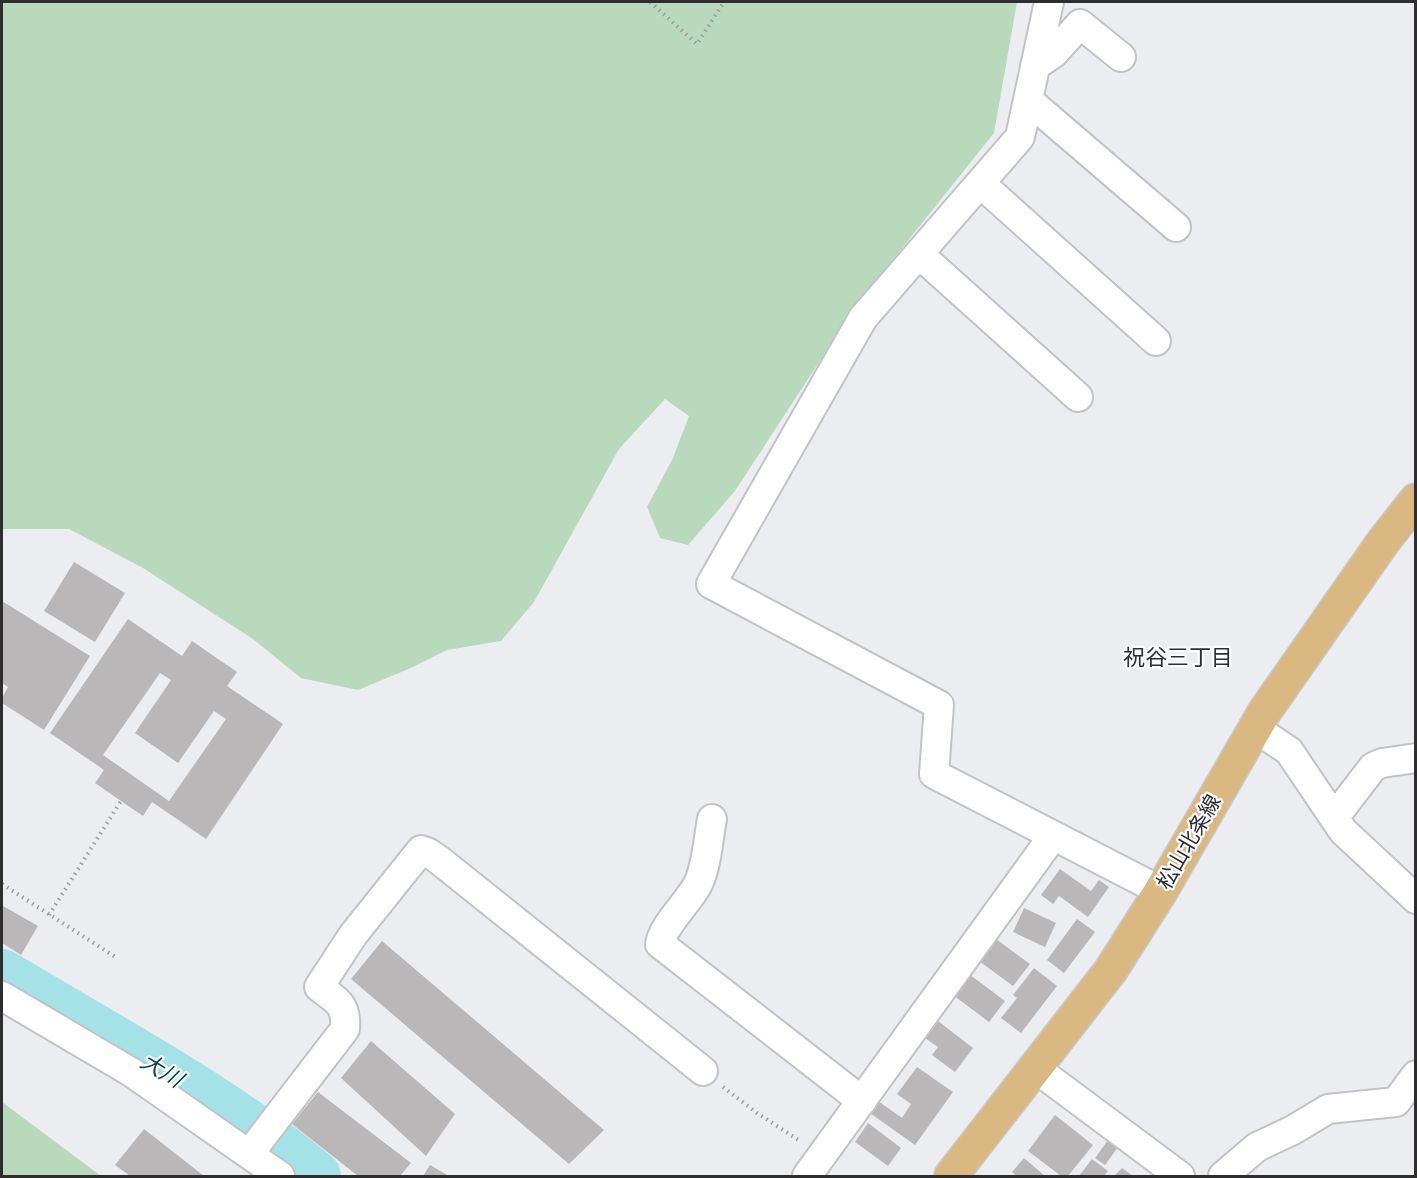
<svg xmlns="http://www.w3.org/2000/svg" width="1417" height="1178" font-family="'Public Sans','Noto Sans JP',sans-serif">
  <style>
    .green { fill: #b9d9bc }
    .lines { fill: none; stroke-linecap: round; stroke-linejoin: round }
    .river { stroke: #a4e2e7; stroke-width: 50 }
    .building { fill: #bab7b9; fill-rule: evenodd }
    .minor-casing { stroke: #c2c3c6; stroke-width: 32 }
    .primary-casing { stroke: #c9c9c9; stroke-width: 36 }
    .path { stroke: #9c9d9f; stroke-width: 4; stroke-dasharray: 1.5 4.5; stroke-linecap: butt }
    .minor { stroke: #fff; stroke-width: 28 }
    .primary { stroke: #dab882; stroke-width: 33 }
    .labels { text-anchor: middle; stroke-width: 4.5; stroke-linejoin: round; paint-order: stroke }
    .street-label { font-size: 21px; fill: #2e2e2f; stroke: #fafbfe }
    .neighbourhood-label { font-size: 22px; fill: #2e2e2f; stroke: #fafbfe }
    .water-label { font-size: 22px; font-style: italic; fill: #10484d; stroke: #fafbfe }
  </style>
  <rect width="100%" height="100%" fill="#ecedf0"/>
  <path class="green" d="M2 2H1017L994 133 855 307 735 491 688 545 660 538 647 507 673 458 689 416 665 399 619 449 534 602 501 641 447 650 411 668 358 690 301 678 253 639 143 568 69 529H2Z
    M2 1102 101 1176H2Z"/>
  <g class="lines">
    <path class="river" d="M2 974C108 1038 220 1096 316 1176"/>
  </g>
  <path class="building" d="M74 562 125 593 95 642 44 611Z
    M2 601 90 656 44 730 2 703V698L8 687 2 683Z
    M128 619 182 656 192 641 237 672 227 686 283 724 206 839 152 802 143 816 121 801 95 783 104 770 50 733ZM160 673 171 680 135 733 178 763 214 711 226 719 169 801 103 755Z
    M1060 869 1091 891 1099 880 1109 887 1088 917 1059 896 1053 904 1041 895Z
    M3 906 38 926 21 955 2 943V909Z
    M1024 908 1056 923 1045 947 1013 932Z
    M1077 919 1095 932 1064 973 1047 960Z
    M996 939 1030 964 1013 986 979 961Z
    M382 941 604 1130 569 1164 351 979Z
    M1034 968 1057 986 1021 1033 1001 1018 1017 998 1013 995Z
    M969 974 1005 1001 989 1022 953 995Z
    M938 1021 973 1048 955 1072 932 1055 938 1047 925 1038Z
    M371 1041 455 1114 426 1156 341 1078Z
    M917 1067 953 1092 915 1145 870 1113 878 1101 902 1118 911 1104 897 1094Z
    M318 1092 411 1163 400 1176H358L292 1124Z
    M1055 1115 1093 1145 1068 1176H1061L1028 1151Z
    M868 1123 901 1148 888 1166 855 1142Z
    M144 1129 204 1176H130L115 1165Z
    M1111 1136 1121 1143 1105 1165 1095 1158Z
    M1024 1158 1045 1176H1017L1012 1172Z
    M1092 1159 1108 1171 1104 1176H1079Z
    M430 1165 449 1176H423Z
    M1122 1168 1133 1176H1114Z"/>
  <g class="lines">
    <g class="minor-casing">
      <path id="minor" d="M1049 2 1020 137 863 318 711 584 939 705 934 774 1161 891
        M1035 66 1054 53 1080 24 1121 57
        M1028 100 1176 227
        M980 183 1156 341
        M919 254 1078 397
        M1255 728 1289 751 1343 831 1416 899
        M1334 818 1373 767 1382 763 1416 758
        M712 819C708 840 707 865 698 884 688 903 663 925 660 944L862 1101
        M2 996 131 1072 280 1176
        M1035 1068 1180 1176
        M249 1154 345 1029C347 1004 337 1001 319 987L353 935 421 850 429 853 439 860 703 1071
        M807 1176 1053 836
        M1223 1176 1257 1147 1293 1130 1328 1109 1396 1102 1416 1075"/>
    </g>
    <g class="primary-casing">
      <path id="primary" d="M951 1176 1111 970 1161 891 1265 711 1383 542 1416 500"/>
    </g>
    <path class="path" d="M650 2 697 44 724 2
      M2 884 117 958
      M49 915 121 801
      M723 1087 757 1113 800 1141"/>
    <use href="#minor" class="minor"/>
    <use href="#primary" class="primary"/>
  </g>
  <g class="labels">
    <g class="street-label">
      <text transform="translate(1189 842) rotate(-60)" y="7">松山北条線</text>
    </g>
    <g class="neighbourhood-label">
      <text x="1178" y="665">祝谷三丁目</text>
    </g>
    <g class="water-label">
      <text transform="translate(162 1070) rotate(31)" y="8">大川</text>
    </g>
  </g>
  <rect width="1417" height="1178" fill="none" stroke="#2e2e2f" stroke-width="6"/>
</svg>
